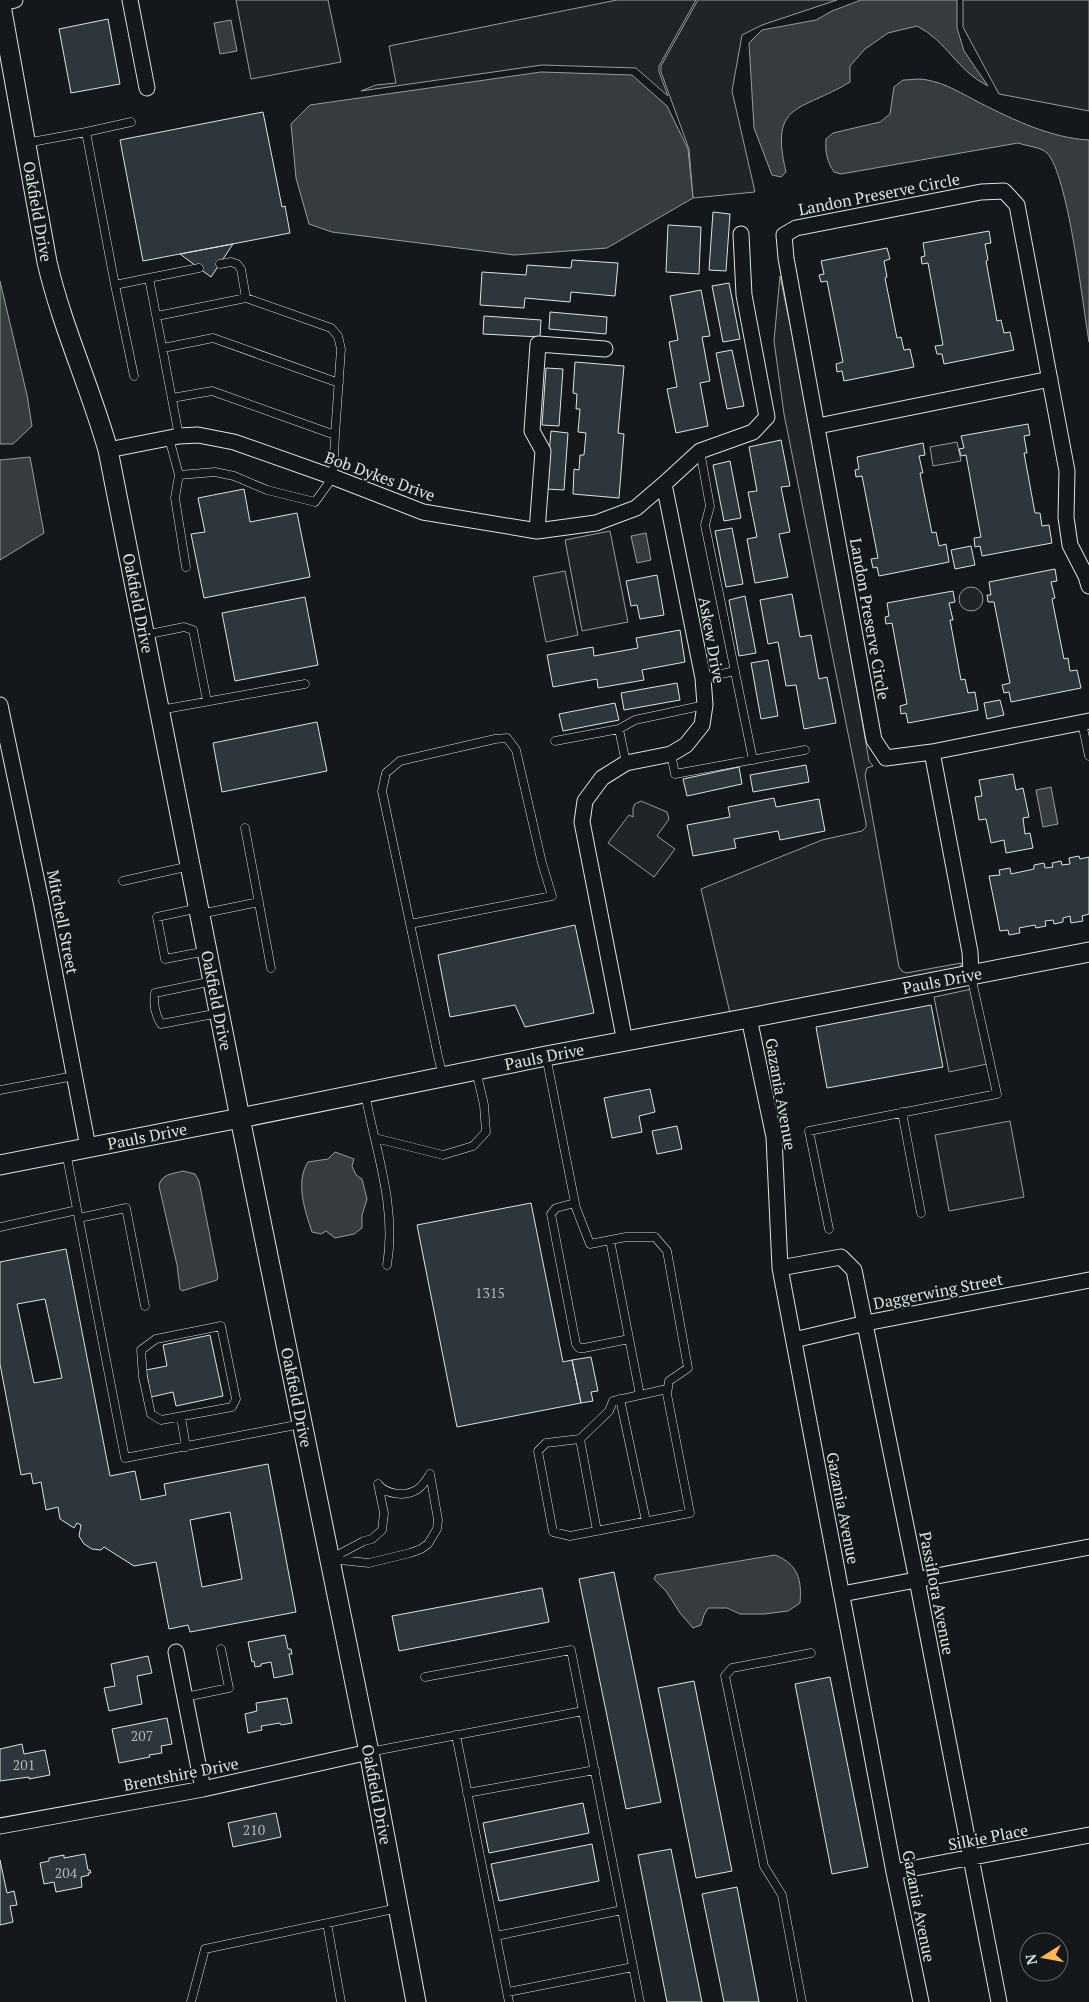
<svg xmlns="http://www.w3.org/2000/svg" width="1089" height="2002" font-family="'PT Serif',serif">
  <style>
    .green { fill: #202428; stroke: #939e99 }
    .water { fill: #363b3e; stroke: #939e99 }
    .building { fill: #2c363c; stroke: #d8e6dc; fill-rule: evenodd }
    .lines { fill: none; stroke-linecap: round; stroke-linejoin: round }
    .service-casing { stroke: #d8e6dc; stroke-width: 9 }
    .minor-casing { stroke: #d8e6dc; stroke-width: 17 }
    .tertiary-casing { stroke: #d8e6dc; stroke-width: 21 }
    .service { stroke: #14181c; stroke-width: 8 }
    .minor { stroke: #14181c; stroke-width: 15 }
    .tertiary { stroke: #14181c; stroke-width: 19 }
    .labels { text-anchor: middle; stroke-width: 4; stroke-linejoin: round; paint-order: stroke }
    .number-label { font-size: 14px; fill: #adbab4 }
    .street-label { font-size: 16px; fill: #d8e6dc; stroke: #14181c }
  </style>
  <rect width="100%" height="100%" fill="#14181c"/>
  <path class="green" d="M236 0H328L341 62 251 79Z
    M617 0H696L659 66V72L668 96 636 68 542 65 361 91 376 85 396 83 389 46Z
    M698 0H837L762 25 742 35 732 91 755 192 693 198 689 149 661 72V66Z
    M963 0H1089V111L999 94 963 27Z
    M780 276 813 436 869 761 873 766 867 768 865 775 899 967 902 971 906 973 961 963V967L730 1013 701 889 822 840 862 831 866 827V823L784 414 774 341Z
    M957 442 961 461 933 466 930 447Z
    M610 531 628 622 582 631 565 540Z
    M565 571 578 635 546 642 533 577Z
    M959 599a12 12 0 1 1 24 0a12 12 0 1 1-24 0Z
    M641 801 667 812 669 819 657 836 675 849 654 877 608 843 629 815 633 817V808L635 804Z
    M972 989 987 1064 949 1072 934 997Z
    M1010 1121 1024 1197 949 1211 935 1135Z"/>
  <path class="water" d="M861 0H957V28L964 51 988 86C957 71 947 41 917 26L888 33 865 49 850 66V82C801 112 769 101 786 172L781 177 772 175 754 128 749 43 762 30 816 20 832 11Z
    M231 20 237 51 220 54 214 23Z
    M541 72 632 75 667 106 688 149 693 198 607 248 514 255 332 232 309 224 296 178 291 124 310 105Z
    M903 80C911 80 919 78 927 80 945 83 963 94 980 103 1014 120 1051 138 1089 140V342C1083 307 1068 174 1047 153 1041 147 1026 146 1018 143L841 174 834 172C827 162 825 151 826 139L833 133 880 122 890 114 894 87Z
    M0 281 27 395 32 426 13 444H0Z
    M30 457 44 533 0 560V460Z
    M646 533 651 560 637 563 631 536Z
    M1051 787 1058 824 1043 827 1036 790Z
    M335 1152 354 1159 352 1166 356 1175 362 1179 367 1199 362 1215V1228L354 1234 335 1238 326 1231 321 1234 312 1232C305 1211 295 1182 308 1162L328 1159Z
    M183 1171 195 1174 199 1181 218 1277 217 1280 182 1291 180 1289 177 1265 159 1186C161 1174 172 1174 183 1171Z
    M775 1555C798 1564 802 1580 800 1603L788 1611 764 1614H740L727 1608H708L704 1615 701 1625 693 1628 680 1613 666 1591 654 1579 656 1575Z"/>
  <path class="building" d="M108 19 120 84 71 93 59 29Z
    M263 112 282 207 285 206 290 233 143 261 120 140Z
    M713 212 730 214 726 271 709 270Z
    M668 225 701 227 699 274 666 272Z
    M989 231 991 243 985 244 988 260 986 261 997 321 1001 320 1004 333 1010 332 1014 350 944 364 942 354H937L935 346 943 345 928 263 922 264 921 257 925 256 923 243Z
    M233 244 211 277 180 254Z
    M887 248 890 259 884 261 887 277 885 278 897 338 901 337 904 350 910 349 914 367 844 381 842 371 837 372 836 364 843 362 827 281 821 282 819 275 824 274 821 261Z
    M572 260 618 263 615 296 571 292 570 302 525 298 524 308 480 305 482 272 526 275 527 265 571 268Z
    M729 283 740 339 723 342 712 286Z
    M701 290 710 336 702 337 710 381 700 383 708 426 676 433 667 389 677 387 669 342 678 340 670 296Z
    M550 312 607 317 606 334 549 329Z
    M484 316 541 320 540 337 483 334Z
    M732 350 744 406 727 409 716 353Z
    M575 362 624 366 618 433 624 434 619 498 573 494 574 469 579 470 580 455H584L586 433 578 432 580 409H576L577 394 573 393Z
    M546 368 563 369 559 426 542 425Z
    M1028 424 1030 435 1024 436 1027 453H1024L1035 513H1040L1042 526 1049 525 1052 543 982 556 980 546 975 547 974 538 981 537 966 455 961 456 959 449 964 448 961 436Z
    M551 431 568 433 564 490 546 489Z
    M781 440 790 486 781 487 790 532 779 534 788 577 755 583 747 539 757 537 748 492 757 491 749 447Z
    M923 443 925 455 919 456 923 473H920L932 533 936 532 939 546 946 544 949 562 879 576 877 567 873 568 871 559 878 558 862 476 856 477 855 470 859 469 857 457Z
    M730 461 741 518 724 521 713 465Z
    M244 489 250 522 297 513 310 577 204 598 191 534 205 532 198 498Z
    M732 528 743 584 726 587 715 531Z
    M971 546 975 565 955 569 951 550Z
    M1055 569 1057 581 1051 582 1055 598 1052 599 1064 659 1068 658 1070 671 1077 670 1081 688 1011 702 1009 692 1004 693 1002 685 1010 683 994 602H988L987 595H991L989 582Z
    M657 575 664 615 640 619 637 605 631 606 626 581Z
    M953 591 955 602 949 603 953 620H950L961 680 965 679 968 693 975 692 978 710 908 723 906 713 901 714 900 706 907 704 892 623 886 624 885 617 889 616 887 603Z
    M792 594 800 637 811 635 819 679 827 677 836 723 804 729 796 685 786 686 778 642 768 644 760 600Z
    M745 596 756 653 739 656 729 600Z
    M305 597 318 665 235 681 222 613Z
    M680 630 685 662 642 670 644 680 598 688 597 679 553 687 547 655 593 647 594 656 638 648 636 638Z
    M768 660 778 716 761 719 751 663Z
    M677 683 680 700 624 710 621 693Z
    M1000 700 1004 715 987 719 984 703Z
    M615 703 619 720 563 731 559 714Z
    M317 722 327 771 222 792 213 743Z
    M806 765 809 782 753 792 750 775Z
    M739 767 742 784 687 796 683 779Z
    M1013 774 1016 790 1023 788 1029 817 1023 818 1025 834 1030 833 1033 848 1006 853 1004 840 991 843 986 819 979 820 975 797 982 796 979 780Z
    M774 798 776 807 819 799 825 831 780 840 778 831 734 839 736 848 693 856 687 825 730 817 728 807Z
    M1079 856 1080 859 1089 857V914L1082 916 1083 921 1071 923 1070 916 1063 918V922L1054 924 1053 920 1045 921 1046 926 1036 928 1035 925 1019 928 1020 933 1009 935 1008 930 1000 931 989 876 1000 875 999 870 1010 868 1011 874 1034 869V865L1044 863 1045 868 1053 867 1052 863 1061 861 1062 865 1070 864 1069 858Z
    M575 925 594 1013 525 1027 515 1005 450 1017 438 955Z
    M931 1005 943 1067 827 1088 816 1027Z
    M650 1089 655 1112 639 1116 642 1132 612 1138 604 1098Z
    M677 1126 682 1149 657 1154 652 1131Z
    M531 1203 563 1362 572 1360 581 1403 457 1427 417 1225Z
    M66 1249 110 1476 135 1471 141 1500 166 1495 164 1484 268 1464 296 1612 190 1632 188 1625 169 1629 156 1562 134 1566 104 1547 101 1550 92 1549 84 1544 79 1536 81 1525 77 1523 74 1528 60 1519 58 1507 46 1510 41 1482 33 1484 31 1473 21 1475 0 1364V1262ZM45 1299 62 1378 34 1383 17 1304ZM230 1512 242 1579 202 1587 190 1520Z
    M210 1335 223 1396 176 1406 173 1392 151 1397 146 1370 167 1366 163 1345Z
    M591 1357 598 1391 591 1392 593 1401 581 1403 572 1360Z
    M614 1572 661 1802 626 1809 579 1579Z
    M542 1588 549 1622 399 1651 392 1616Z
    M285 1635 288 1649H291L292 1654H289L293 1674 274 1678 271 1662 261 1664V1666L255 1667 254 1661 252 1662 248 1642Z
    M148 1656 152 1673 137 1676 142 1704 109 1711 104 1688 115 1686 111 1664Z
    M830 1677 868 1867 832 1874 795 1684Z
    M694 1681 732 1871 696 1878 658 1688Z
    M287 1698 292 1723 281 1725 280 1723 261 1726 262 1730 248 1733 245 1714 257 1711 256 1703Z
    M167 1718 172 1744 161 1746 162 1753 149 1755 150 1757 119 1763 112 1729Z
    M22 1744 24 1754 45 1750 50 1775 29 1779V1777L0 1781V1749Z
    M583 1803 589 1833 489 1853 483 1823Z
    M276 1813 281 1837 233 1847 228 1823Z
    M592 1844 599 1881 499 1901 491 1864Z
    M671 1849 702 2002H667L638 1855Z
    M85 1854 88 1870H90L91 1873H88L89 1875 81 1877 82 1887 56 1892 54 1882 44 1884 40 1863 49 1861V1858L64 1855V1858Z
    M0 1860 7 1893 14 1891 17 1905 10 1906 13 1922 0 1925Z
    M737 1887 759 2002H724L702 1894Z"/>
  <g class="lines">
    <g class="service-casing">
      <path id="service" d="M86 132 131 122
        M26 143 86 132 115 285 149 278 179 436
        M220 264 231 262 237 264 241 269 246 298
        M149 278 199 268
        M115 285 134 376
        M157 316 246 298 331 328 338 336 341 349 335 435
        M163 348 213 338 339 383
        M169 438 179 475 215 472 234 476 267 490 315 502 333 477 335 435 212 391 172 398
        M700 451 710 506 705 525 753 760
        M179 475 175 498 186 567
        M145 635 184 627 193 630 207 701
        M703 678 735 671
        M160 710 305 684
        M1082 723 1089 756
        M619 729 626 763
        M555 741 619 729 635 720 705 705
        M671 754 675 774 805 750
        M245 828 271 968
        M123 881 190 866
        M199 908 157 917 165 959 207 951
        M200 914 259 902
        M410 924 552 896 542 863 516 750 507 738 495 739 400 761 386 773 382 791 438 1056 443 1077
        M213 981 155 993C153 1004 155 1014 161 1024L219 1013
        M546 1056 576 1208 590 1244 626 1237H655L667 1251 688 1368 669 1381 667 1394 690 1513 570 1536 553 1532 538 1451 546 1443 580 1439 609 1411 613 1401 640 1395 610 1240
        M0 1090 74 1076
        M365 1093C375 1149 397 1206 387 1265
        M902 1112 921 1213
        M375 1138 443 1155 473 1146 486 1132 484 1105 476 1070
        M66 1152 125 1458 301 1424
        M575 1203 556 1208 551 1214 576 1344 579 1348H584L629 1339
        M79 1218 126 1208 145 1306
        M0 1227 77 1210
        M829 1229 809 1131 997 1094 971 976
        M221 1326 236 1399 232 1407 161 1420 151 1414 143 1377 141 1350 156 1339Z
        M640 1395 667 1389
        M620 1399 646 1521
        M181 1417 186 1447
        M580 1439 597 1531
        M378 1484 384 1513 382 1530 372 1539 364 1541 330 1559 369 1563 410 1553 421 1549 428 1544 437 1529 438 1520 430 1474
        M378 1484C386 1495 406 1497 418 1489 423 1485 427 1479 430 1474
        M425 1677 571 1650 640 2002
        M185 1697 229 1688 221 1649
        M456 1735 509 2002
        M369 1752 583 1711
        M467 1793 595 1770
        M327 1923 341 2002
        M496 1936 622 1910
        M508 1992 633 1967
        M191 2002 205 1949 398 1908
        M802 2002 782 1895 764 1866 725 1676 732 1668 811 1653"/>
    </g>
    <g class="minor-casing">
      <path id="minor" d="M130 0 147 88
        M2 3 15 0
        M818 426 1050 379
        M108 450 179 436 198 435 234 442 333 477 423 512 537 531 596 523 636 508 664 484
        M537 531 543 451 532 431 538 344 605 349
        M0 705 41 901 88 1147
        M932 752 1089 721
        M971 974 970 952 932 752 886 758 874 740 786 258 784 235 796 228 981 192 1004 191 1017 205 1067 471 1066 517 1070 545 1086 576 1089 586
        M749 1018 774 1137 780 1268 894 1872 921 2002
        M625 1042 582 822 585 801 602 778 626 763 671 754 686 745 702 725 705 705 703 678 664 484 700 451 753 432 767 417 744 295 741 234
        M780 1268 841 1257 854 1270 917 1580 999 2002
        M794 1340 866 1323 1089 1280
        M842 1594 1089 1547
        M176 1652 203 1789
        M0 1826 203 1789 369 1752
        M894 1872 1089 1835"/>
    </g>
    <g class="tertiary-casing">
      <g id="tertiary">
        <path id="s1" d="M0 0 47 262C62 327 90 386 108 450L240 1118 369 1752 416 2002"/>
        <path id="s2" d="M0 1165 240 1118 546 1056 749 1018 1089 952"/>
      </g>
    </g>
    <use href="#service" class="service"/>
    <use href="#minor" class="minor"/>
    <use href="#tertiary" class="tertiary"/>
  </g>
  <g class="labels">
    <g class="number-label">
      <text x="490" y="1298">1315</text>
      <text x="142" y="1741">207</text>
      <text x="24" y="1770">201</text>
      <text x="254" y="1835">210</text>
      <text x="66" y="1878">204</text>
    </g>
    <g class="street-label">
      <text transform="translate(879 194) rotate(-11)" y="6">Landon Preserve Circle</text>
      <text dy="6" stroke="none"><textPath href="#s1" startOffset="215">Oakfield Drive</textPath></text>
      <text transform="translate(380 476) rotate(20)" y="6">Bob Dykes Drive</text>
      <text dy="6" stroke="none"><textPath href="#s1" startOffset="620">Oakfield Drive</textPath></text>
      <text transform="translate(870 619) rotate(80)" y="6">Landon Preserve Circle</text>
      <text transform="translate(712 640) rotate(80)" y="6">Askew Drive</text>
      <text transform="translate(63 922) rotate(79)" y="6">Mitchell Street</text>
      <text dy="6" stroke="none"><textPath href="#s2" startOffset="960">Pauls Drive</textPath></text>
      <text dy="6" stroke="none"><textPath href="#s1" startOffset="1025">Oakfield Drive</textPath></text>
      <text dy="6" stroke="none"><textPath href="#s2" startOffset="555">Pauls Drive</textPath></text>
      <text transform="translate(781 1094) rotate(80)" y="6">Gazania Avenue</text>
      <text dy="6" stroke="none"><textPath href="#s2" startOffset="150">Pauls Drive</textPath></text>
      <text transform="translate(938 1291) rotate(-11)" y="6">Daggerwing Street</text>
      <text dy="6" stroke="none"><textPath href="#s1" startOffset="1430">Oakfield Drive</textPath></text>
      <text transform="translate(843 1508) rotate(79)" y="6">Gazania Avenue</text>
      <text transform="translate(937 1593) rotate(79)" y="6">Passiflora Avenue</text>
      <text transform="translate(181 1774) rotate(-11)" y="6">Brentshire Drive</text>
      <text dy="6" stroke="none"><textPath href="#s1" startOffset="1835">Oakfield Drive</textPath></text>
      <text transform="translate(988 1837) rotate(-11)" y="6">Silkie Place</text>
      <text transform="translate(919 1906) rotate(79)" y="6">Gazania Avenue</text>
    </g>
  </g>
  <g transform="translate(1044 1957) rotate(259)"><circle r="24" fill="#14181c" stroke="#626a69"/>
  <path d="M0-4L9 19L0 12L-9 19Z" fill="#ffb74d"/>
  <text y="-8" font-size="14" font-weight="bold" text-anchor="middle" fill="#d8e6dc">N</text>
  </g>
</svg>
